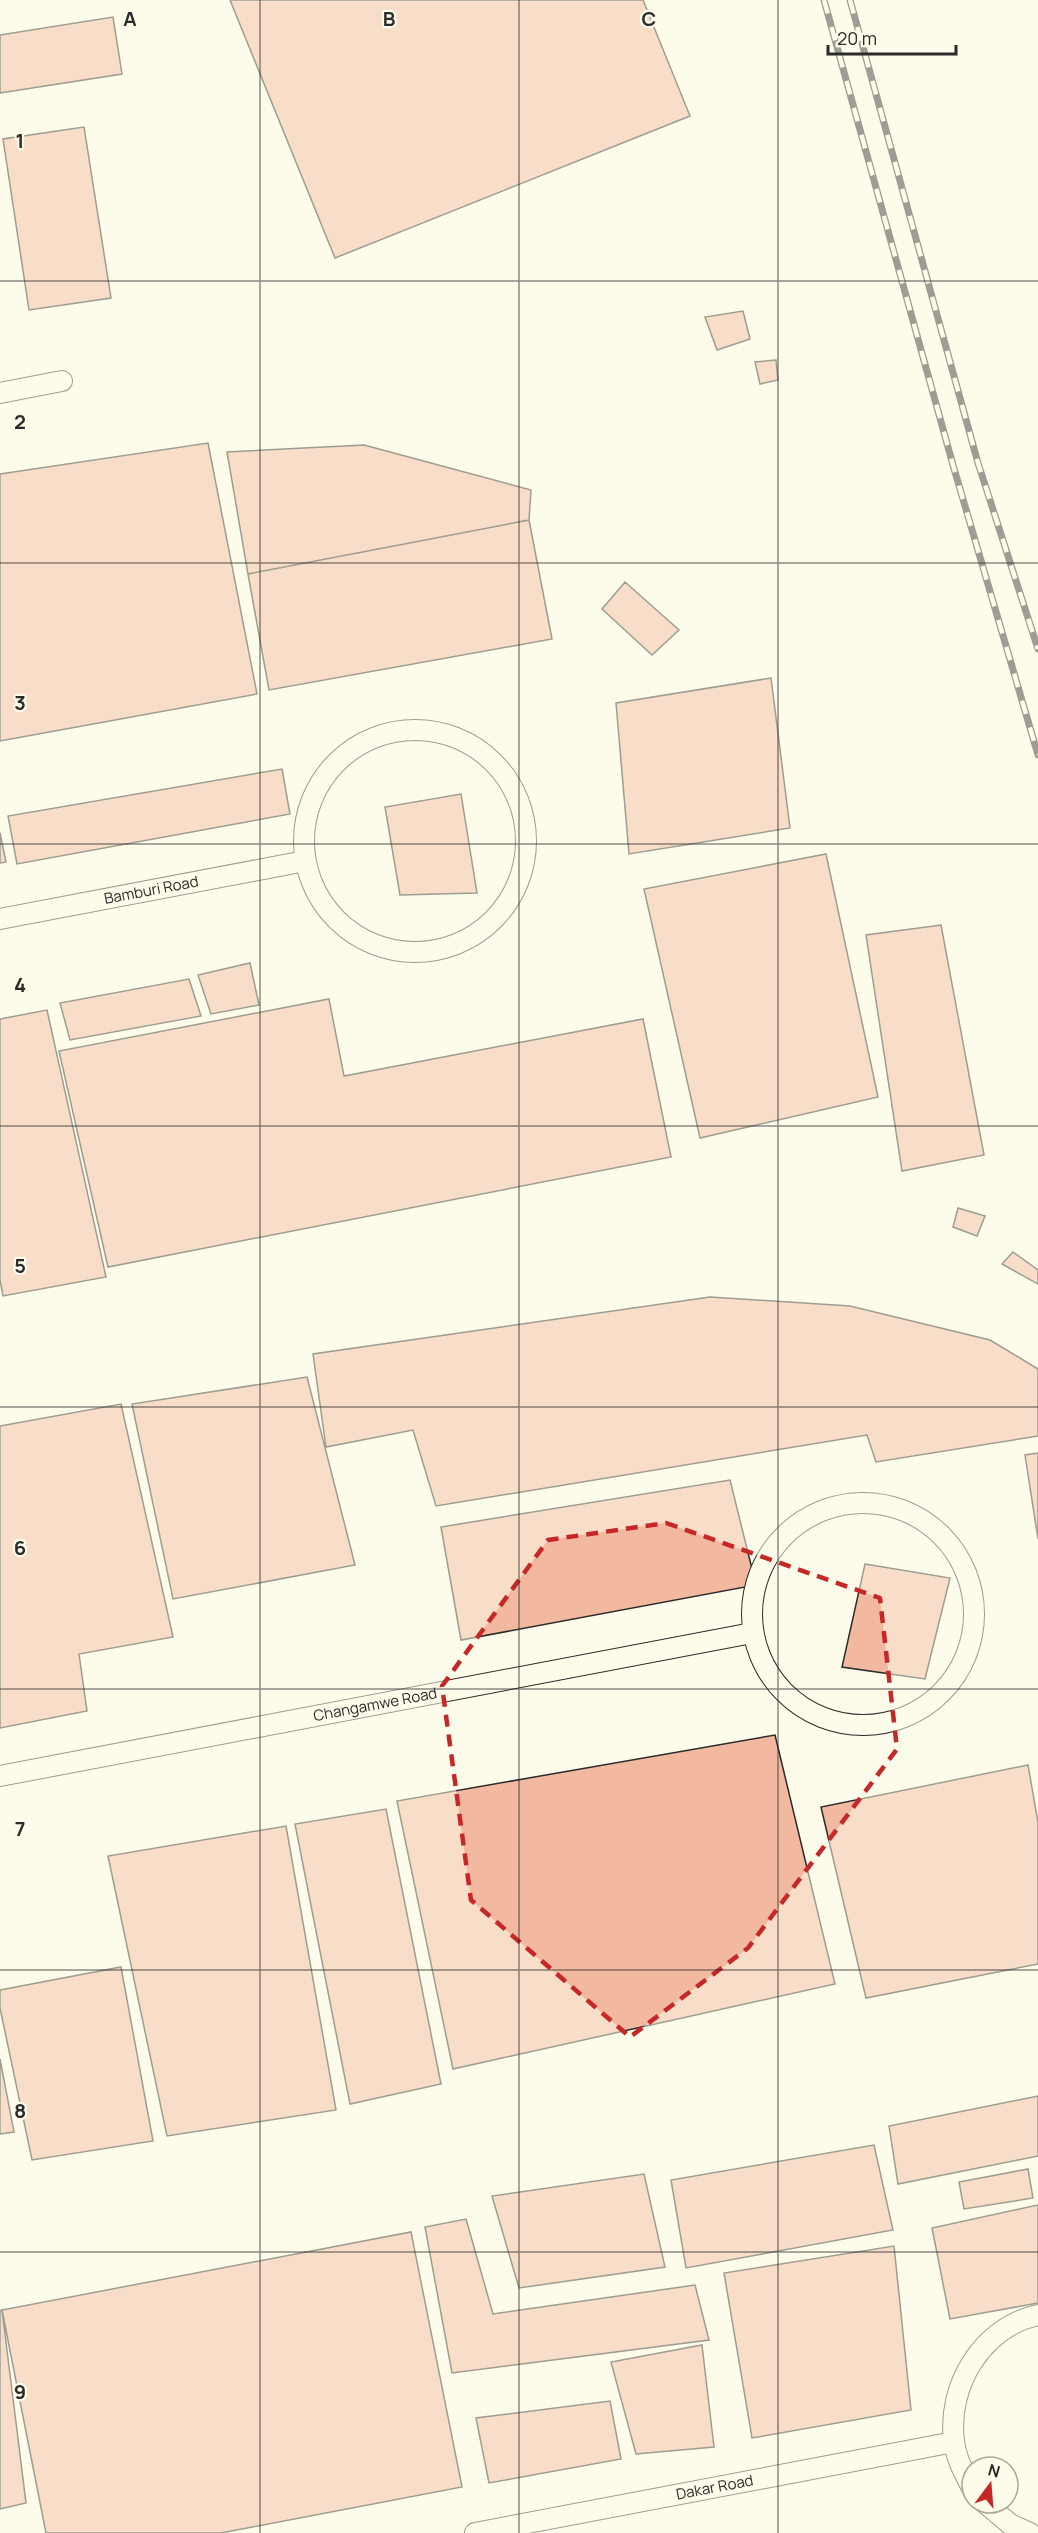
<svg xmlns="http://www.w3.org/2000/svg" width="1038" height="2533" font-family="Manrope,sans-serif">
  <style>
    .building { fill: #f2b8a0; stroke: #2b2b2b; stroke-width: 1.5 }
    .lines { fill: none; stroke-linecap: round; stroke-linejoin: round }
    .service-casing { stroke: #2b2b2b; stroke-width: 22 }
    .service { stroke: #fdfbea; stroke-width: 20 }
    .rail-casing { stroke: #2b2b2b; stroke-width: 7 }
    .rail { stroke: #fdfbea; stroke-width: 4.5; stroke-dasharray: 14; stroke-linecap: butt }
    .marked { fill: none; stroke: #c62828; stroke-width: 4.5; stroke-dasharray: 12 8; stroke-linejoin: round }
    .grid { fill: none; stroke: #2b2b2b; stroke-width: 1.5; stroke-opacity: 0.55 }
    .labels { text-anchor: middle; stroke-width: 4.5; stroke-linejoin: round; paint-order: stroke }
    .street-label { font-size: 15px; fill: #2b2b2b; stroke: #fdfbea }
    .grid-label { font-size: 20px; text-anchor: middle; font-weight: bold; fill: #2b2b2b; stroke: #fdfbea; stroke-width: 4.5; stroke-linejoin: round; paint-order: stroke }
  </style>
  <rect width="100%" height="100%" fill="#fdfbea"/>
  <path class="building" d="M230 0H643L690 116 335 258Z
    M113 17 122 74 0 93V35Z
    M84 127 111 298 29 310 3 139Z
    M743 311 750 339 717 350 705 317Z
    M776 360 778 380 760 384 755 362Z
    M208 443 257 694 0 741V474Z
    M364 445 531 490 529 520 248 574 227 452Z
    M529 520 552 639 269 690 248 574Z
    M625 582 679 630 652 655 602 609Z
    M771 678 790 828 629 854 616 703Z
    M282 769 290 814 17 864 8 816Z
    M461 794 477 893 400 895 385 807Z
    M0 833 6 862 0 863Z
    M826 854 878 1097 700 1138 644 889Z
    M941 925 984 1155 902 1171 866 935Z
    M250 963 259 1005 211 1014 198 975Z
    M189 979 201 1016 70 1040 60 1003Z
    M329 999 344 1076 643 1019 671 1157 108 1267 59 1051Z
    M47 1010 106 1277 3 1296 0 1280V1019Z
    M958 1208 985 1216 977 1236 953 1227Z
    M1013 1252 1038 1270V1284L1002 1264Z
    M710 1297 850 1306 990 1340 1038 1369V1436L876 1462 867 1435 436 1506 413 1430 326 1447 313 1354Z
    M307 1377 355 1565 173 1599 132 1404Z
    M121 1404 173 1637 79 1654 87 1711 0 1728V1426Z
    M1038 1453V1539L1025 1455Z
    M730 1480 756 1585 461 1640 441 1527Z
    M865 1564 950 1578 925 1679 842 1667Z
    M775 1735 835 1984 453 2069 397 1801Z
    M1028 1765 1038 1822V1964L866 1998 821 1807Z
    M386 1809 441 2084 350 2104 295 1824Z
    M286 1826 336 2110 167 2136 108 1856Z
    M121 1967 153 2141 32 2160 0 2008V1990Z
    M0 2059 14 2132 0 2134Z
    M1038 2096V2156L898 2184 889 2126Z
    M874 2145 893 2230 686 2268 671 2180Z
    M1028 2169 1033 2198 964 2209 959 2182Z
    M644 2174 665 2267 519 2288 492 2196Z
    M1038 2205V2303L950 2319 932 2228Z
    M466 2219 493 2314 695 2285 709 2340 452 2373 425 2227Z
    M411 2232 462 2487 221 2533H46L2 2310Z
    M894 2246 911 2410 752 2438 724 2273Z
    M2 2310 26 2503 0 2509V2311Z
    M702 2345 714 2447 636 2454 611 2362Z
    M610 2401 621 2459 489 2483 476 2418Z"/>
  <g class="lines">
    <g class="service-casing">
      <g id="service">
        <path d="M0 393 62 381"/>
        <circle cx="415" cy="841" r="111"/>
        <path id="s1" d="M0 919 305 861"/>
        <circle cx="863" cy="1614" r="111"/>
        <path id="s2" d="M0 1776 752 1633"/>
        <path d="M972 2488C964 2473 956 2458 954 2441 947 2386 982 2327 1038 2315"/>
        <path d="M985 2503 1010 2524 1030 2533"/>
        <path id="s3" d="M475 2533 954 2442"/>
      </g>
    </g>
    <use href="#service" class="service"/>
    <g class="rail-casing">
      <path id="rail" d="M824 0 953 465 1038 755
        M850 0 978 463 1038 649"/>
    </g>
    <use href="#rail" class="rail"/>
  </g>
  <path d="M0 0H1038V2533H0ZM666 1523 880 1598 897 1749 748 1948 630 2037 471 1900 442 1686 548 1540Z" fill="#fdfbea" fill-opacity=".55" fill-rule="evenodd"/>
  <path class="marked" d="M666 1523 880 1598 897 1749 748 1948 630 2037 471 1900 442 1686 548 1540Z"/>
  <path class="grid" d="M260 0V2533M519 0V2533M778 0V2533M0 281H1038M0 563H1038M0 844H1038M0 1126H1038M0 1407H1038M0 1689H1038M0 1970H1038M0 2252H1038"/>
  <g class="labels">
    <g class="street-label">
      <text dy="5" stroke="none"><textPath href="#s1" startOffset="154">Bamburi Road</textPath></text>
      <text dy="5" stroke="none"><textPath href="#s2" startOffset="382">Changamwe Road</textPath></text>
      <text dy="5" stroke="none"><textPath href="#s3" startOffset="244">Dakar Road</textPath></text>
    </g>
  </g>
  <g class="grid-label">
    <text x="130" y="26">A</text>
    <text x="389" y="26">B</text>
    <text x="649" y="26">C</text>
    <text x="20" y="148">1</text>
    <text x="20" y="429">2</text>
    <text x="20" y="710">3</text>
    <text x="20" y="992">4</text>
    <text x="20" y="1273">5</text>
    <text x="20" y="1555">6</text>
    <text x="20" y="1836">7</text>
    <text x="20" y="2118">8</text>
    <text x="20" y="2399">9</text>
  </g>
  <g transform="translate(990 2485) rotate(16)"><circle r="28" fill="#fdfbea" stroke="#a9a89e" stroke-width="1.5"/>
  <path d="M0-4.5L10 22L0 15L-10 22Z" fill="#c62828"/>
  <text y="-9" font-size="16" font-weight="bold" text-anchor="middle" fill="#2b2b2b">N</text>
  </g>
  <path d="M828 45v9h128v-9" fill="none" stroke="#2b2b2b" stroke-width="3"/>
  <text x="837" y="45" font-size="18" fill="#2b2b2b" stroke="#fdfbea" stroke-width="4.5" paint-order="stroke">20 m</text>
</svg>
